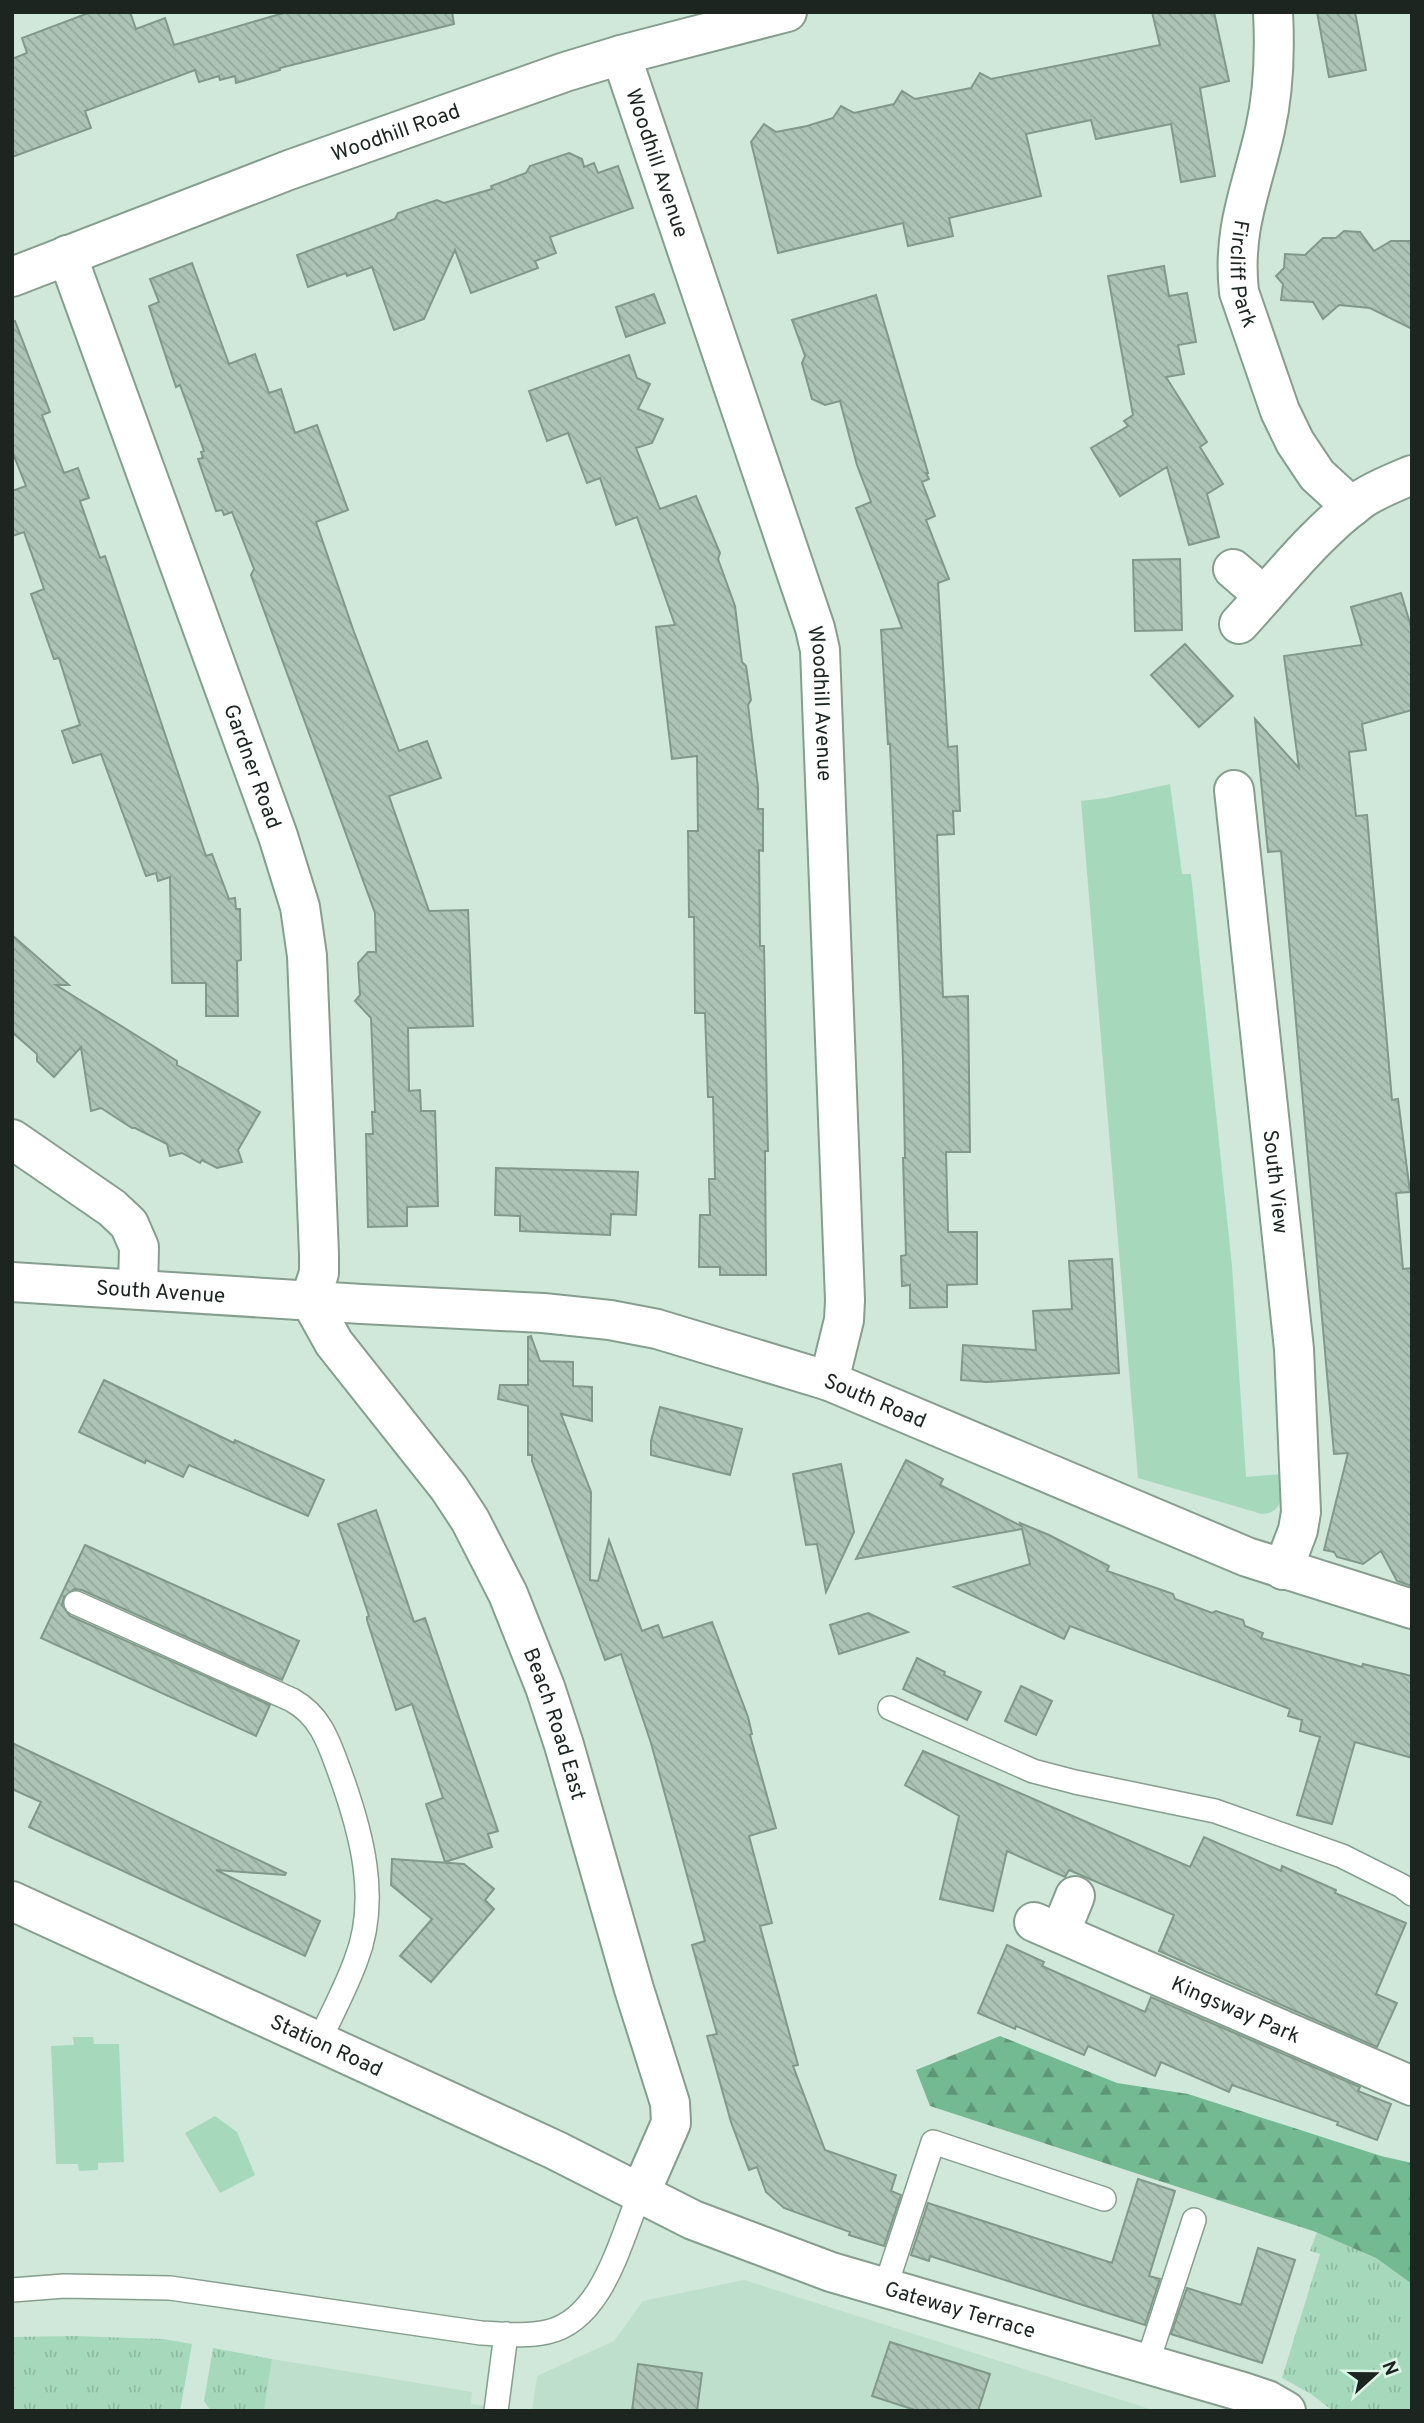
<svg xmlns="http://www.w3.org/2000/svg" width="1424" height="2423" font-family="Overpass,sans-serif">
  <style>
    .built { fill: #bedfcb }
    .grass { fill: url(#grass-tufts) }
    .forest { fill: url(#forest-firs) }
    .green { fill: #a6d9bc }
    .building { fill: url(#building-back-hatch); stroke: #81998a; stroke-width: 2 }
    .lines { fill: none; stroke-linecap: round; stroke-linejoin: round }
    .lane-casing { stroke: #869e90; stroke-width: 26 }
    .street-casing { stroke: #869e90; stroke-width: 42 }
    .lane { stroke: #fff; stroke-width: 23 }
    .street { stroke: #fff; stroke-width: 38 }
    .labels { text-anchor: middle; stroke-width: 5; stroke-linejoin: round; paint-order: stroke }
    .street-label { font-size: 21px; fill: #1c2520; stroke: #dcf6e6 }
  </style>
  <defs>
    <pattern id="grass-tufts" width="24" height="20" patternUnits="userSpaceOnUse" patternTransform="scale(1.75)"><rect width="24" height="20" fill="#a6d9bc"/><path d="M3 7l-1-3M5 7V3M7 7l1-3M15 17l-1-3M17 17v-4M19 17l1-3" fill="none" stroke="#8ebaa1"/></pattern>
    <pattern id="forest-firs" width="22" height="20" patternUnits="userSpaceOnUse" patternTransform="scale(1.75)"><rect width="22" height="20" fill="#73ba93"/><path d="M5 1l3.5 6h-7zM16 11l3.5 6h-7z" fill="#5e9778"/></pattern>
    <pattern id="building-back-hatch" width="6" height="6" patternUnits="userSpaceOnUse" patternTransform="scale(1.75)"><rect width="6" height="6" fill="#acc4b5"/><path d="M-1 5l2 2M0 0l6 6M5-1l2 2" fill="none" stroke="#93a89b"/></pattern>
  </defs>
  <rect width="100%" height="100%" fill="#cfe8d9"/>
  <path class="built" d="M744 2280 1156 2411H532L537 2376 614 2341 643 2301Z
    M272 2359 472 2392 471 2404 517 2411H264Z"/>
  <path class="grass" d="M1317 2232 1376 2258 1412 2284V2411H1333L1311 2394 1282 2378 1320 2254 1310 2251Z
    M74 2336 163 2339 192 2344 180 2411H12V2337Z
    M213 2348 272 2359 264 2411H211L204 2401Z"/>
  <path class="forest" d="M1000 2036 1117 2083 1188 2094 1381 2156 1412 2163V2284L1376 2258 1316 2232 930 2106 916 2070Z"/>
  <path class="green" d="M1170 784 1182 874H1191L1232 1266 1246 1477 1282 1474C1282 1492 1285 1513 1262 1514L1138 1478 1081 801 1106 798Z
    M73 2037H93L94 2044H119L124 2162 98 2163V2170L79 2171 78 2164H56L51 2046 74 2045Z
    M215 2116 237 2132 255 2175 220 2193 185 2133Z"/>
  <path class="building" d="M91 12H130L136 29 165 18 174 45 287 12H452L454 24 280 68V70L236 83 235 76 220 80 219 76 199 82 195 70 85 111 91 128 12 157V59L27 53 22 38Z
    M1152 12H1214L1229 81 1200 88 1215 176 1181 182 1171 124 1096 139 1091 120 1026 134 1041 196 949 218 953 236 908 246 903 223 778 253 751 142 764 124 776 132 807 126 833 118 841 106 854 113 894 104 902 91 915 99 971 88 980 73 991 79 1160 45Z
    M1317 12H1355L1366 70 1329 77Z
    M569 153 582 159 584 167 594 163 598 173 618 166 633 208 550 237 556 253 535 261 538 268 471 293 455 250 424 319 394 330 372 267 347 276 346 273 308 287 297 255 395 219 398 213 437 200 444 203 492 189 491 186 526 173 530 166Z
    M1344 231 1360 232 1374 251 1391 241H1412V329L1370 308 1339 305 1323 319 1313 302 1281 300 1283 284 1276 276 1284 268 1285 254 1305 255 1323 238H1336Z
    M192 263 229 364 255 354 269 393 281 389 295 433 317 425 348 510 316 522 354 632 399 751 427 741 441 778 389 796 429 911 468 910 473 1026 408 1028 409 1091 420 1090 421 1111H435L438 1206 407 1207V1226L368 1227 366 1134H373L372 1112H375L371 1018 355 1001 360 995 358 963 368 952H376L375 913 251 575 254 569 232 512 224 515 222 510 216 511 198 459 203 458 201 452 204 451 180 385 176 387 149 306 159 302 150 279Z
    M1164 266 1169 296 1187 293 1196 342 1178 345 1184 374 1166 377 1207 442 1200 447 1223 484 1207 494 1219 537 1189 545 1167 467 1120 496 1091 448 1128 426 1124 421 1133 415 1108 276Z
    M654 294 665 323 626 337 616 307Z
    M876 295 928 473H926L929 479 922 482 935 516 926 520 949 579 938 583 948 747 957 746 960 811H953L954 834 937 835 941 948 943 997 968 996 970 1152H946L948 1232H977V1284L947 1285V1307L910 1308V1285L902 1286 901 1256 906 1255 903 1158H905L903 1060 890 744H888L881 630 902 628 856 508 871 502 857 465 840 401 825 405 812 399 802 363 805 356 792 320Z
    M15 321 50 412 42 415 64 473 78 468 89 498 80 501 100 558 105 556 206 856 212 854 229 899 235 898 236 909H240L241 960 237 961 238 1016H206V983H172L170 877 158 881 156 873 146 876 101 754 73 763 62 731 80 725 59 658 54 659 31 594 44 589 24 532 12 536V491L26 486 12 451V322Z
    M629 355 637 378 650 384 638 409 663 419 652 443 636 448 660 509 696 496 720 553 718 559 735 606 742 662 746 666 751 700 748 705 758 787V809H763V851L759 850 760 946H764L767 1110 768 1151H765L766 1275H720V1267H699L700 1215H710L709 1179H715L713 1097H708L705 1013H695L694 917H689L688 831H698L697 756 672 759 656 627 675 625 637 517 616 525 600 478 587 483 568 433 547 441 529 391Z
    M1180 559 1182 630 1135 631 1133 560Z
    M1401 593 1412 630V710L1362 724 1366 750 1349 752 1356 816 1367 815 1392 1100 1398 1099 1410 1192 1396 1193 1403 1269 1412 1268V1586L1397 1581 1381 1551 1363 1564 1337 1557 1334 1552 1324 1550 1348 1453 1334 1454 1281 851 1268 852 1255 719 1299 768 1284 656 1362 645 1351 607Z
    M1185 644 1233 696 1199 727 1151 675Z
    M12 935 69 985H56L177 1061V1065L260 1112 238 1150 242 1162 217 1168 202 1160 200 1163 182 1153 170 1156 167 1144 135 1128H132L101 1108 91 1111 81 1047 54 1077 37 1061V1054L12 1032Z
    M496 1168 638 1172 636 1215 611 1214 610 1235 520 1231V1216L495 1215Z
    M1112 1259 1119 1373 987 1382 961 1380 963 1345 1036 1350 1033 1311 1072 1309 1069 1261Z
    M531 1336 540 1361 573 1362V1386L592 1387V1421L561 1414 591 1492 590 1580 598 1581 609 1540 642 1631 658 1625 663 1638 712 1622 748 1717 752 1734 750 1735 776 1828 749 1836 772 1923 760 1926 798 2065 793 2066 825 2150 896 2175 891 2191 901 2195 884 2246 849 2235 850 2232 784 2208 766 2192 757 2167 749 2170 731 2122 707 2036 717 2034 692 1945 705 1941 651 1743 621 1654 605 1660 532 1461V1455H528V1406L498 1399 500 1385H528V1337Z
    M104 1380 234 1443 235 1440 324 1480 308 1516 189 1465 183 1477 146 1460 145 1463 79 1432Z
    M660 1407 742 1429 730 1475 651 1455V1441Z
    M906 1460 943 1479 940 1485 1021 1526 1020 1523 1049 1535 1109 1566 1107 1571 1159 1589 1173 1594 1175 1599 1212 1613 1216 1611 1243 1620 1245 1626 1263 1633 1261 1638 1362 1667 1363 1664 1412 1676V1758L1355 1742 1332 1824 1297 1815 1320 1737 1300 1731 1302 1720 1288 1716 1290 1709 1070 1626 1064 1639 954 1587 1030 1564 1022 1529 856 1559Z
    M841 1464 854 1532 826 1592 817 1544 806 1545 793 1474Z
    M376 1510 414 1622 425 1618 498 1831 488 1834 492 1847 445 1862 426 1804 443 1798 412 1704 396 1710 367 1620V1617L369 1616 338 1524Z
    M85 1545 299 1641 282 1680 82 1590 74 1589 64 1597 62 1605 70 1616 270 1705 256 1736 41 1638Z
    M868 1613 908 1632 839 1654 830 1625Z
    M917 1658 945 1672 944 1675 981 1692 967 1720 903 1689Z
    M1021 1686 1052 1701 1036 1735 1005 1721Z
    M12 1743 286 1873 285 1875 216 1870 320 1921 305 1956 29 1827 41 1802 12 1789Z
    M923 1751 1190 1867 1204 1837 1281 1871 1282 1866 1336 1890 1335 1893 1406 1923 1376 1994 1397 2003 1377 2047 1159 1951 1174 1915 1069 1870 1065 1877 1007 1851 993 1911 940 1899 959 1816 905 1785Z
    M392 1859 464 1864 494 1889 485 1900 494 1909 431 1982 400 1956 432 1919 391 1885Z
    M1007 1945 1044 1962 1042 1966 1145 2012 1151 1997 1360 2087 1358 2091 1391 2104 1377 2140 1337 2125 1338 2122 1232 2085 1229 2092 1161 2062 1155 2076 1088 2046 1084 2055 1016 2026 1015 2029 978 2013Z
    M1138 2179 1175 2191 1149 2276 1160 2279 1145 2325 930 2256 929 2261 911 2255 928 2203 1112 2263Z
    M1258 2248 1295 2260 1262 2363 1171 2334 1187 2288 1241 2305Z
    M890 2342 990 2374 978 2411H918L872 2396Z
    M638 2364 702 2373 697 2411H632Z"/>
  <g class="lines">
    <g class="lane-casing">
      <path id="lane" d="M76 1603 292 1700C321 1716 329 1743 340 1773 361 1831 380 1899 356 1960 346 1988 331 2015 319 2042
        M890 1708 1033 1771 1075 1782 1215 1811 1342 1856 1402 1886 1412 1894
        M885 2288 933 2142 1104 2199
        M12 2290 64 2286 170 2288 481 2333C503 2334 525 2337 547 2332 603 2320 620 2240 640 2194
        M1147 2364 1194 2220
        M496 2411 506 2334"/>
    </g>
    <g class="street-casing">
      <g id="street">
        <path id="s1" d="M1273 12C1275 51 1274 91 1265 130 1252 188 1232 229 1239 292L1280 411 1295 442 1317 475 1352 507"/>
        <path id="s2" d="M621 55 815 628 820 650 845 1300 844 1320 829 1381"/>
        <path id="s3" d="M67 255 278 836 300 907 307 956 319 1254V1273L310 1300"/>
        <path id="s4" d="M12 277 289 170 565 72 621 55 787 12"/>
        <path d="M1233 569 1264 596"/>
        <path d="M1239 624C1276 584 1318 530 1362 499 1377 489 1395 482 1412 475"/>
        <path id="s5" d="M1234 790 1294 1349 1301 1512 1298 1530 1283 1570"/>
        <path d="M12 1139 112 1208 129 1224 139 1247 138 1289"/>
        <path id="s6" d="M12 1282 362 1304 543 1313 610 1320 657 1329 829 1381 1247 1557 1412 1609"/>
        <path id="s7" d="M310 1300 334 1343 449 1488 470 1520 508 1594 545 1687 564 1745 634 1989 670 2103 671 2123 640 2194"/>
        <path id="s8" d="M12 1901 555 2150 693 2220 831 2272 1243 2392 1267 2400 1286 2411"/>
        <path id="s9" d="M1034 1922 1412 2086"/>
        <path d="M1060 1933 1075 1896"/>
      </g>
    </g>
    <use href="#lane" class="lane"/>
    <use href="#street" class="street"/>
  </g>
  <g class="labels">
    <g class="street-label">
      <text dy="7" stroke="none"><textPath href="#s4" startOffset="410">Woodhill Road</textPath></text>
      <text dy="7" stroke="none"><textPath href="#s2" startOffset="114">Woodhill Avenue</textPath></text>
      <text dy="7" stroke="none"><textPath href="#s1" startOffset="266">Fircliff Park</textPath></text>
      <text dy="7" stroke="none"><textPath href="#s2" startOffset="681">Woodhill Avenue</textPath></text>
      <text dy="7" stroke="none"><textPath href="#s3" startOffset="544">Gardner Road</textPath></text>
      <text dy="7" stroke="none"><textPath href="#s5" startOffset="394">South View</textPath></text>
      <text dy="7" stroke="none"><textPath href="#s6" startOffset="149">South Avenue</textPath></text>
      <text dy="7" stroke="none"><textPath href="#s6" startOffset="877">South Road</textPath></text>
      <text dy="7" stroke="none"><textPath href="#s7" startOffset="494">Beach Road East</textPath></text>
      <text dy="7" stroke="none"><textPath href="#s9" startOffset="220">Kingsway Park</textPath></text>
      <text dy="7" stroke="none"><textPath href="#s8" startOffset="346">Station Road</textPath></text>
      <text dy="7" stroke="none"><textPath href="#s8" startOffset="1034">Gateway Terrace</textPath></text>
    </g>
  </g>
  <rect width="1424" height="2423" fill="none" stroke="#1c2520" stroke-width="28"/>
  <g transform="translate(1375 2374) rotate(69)" stroke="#dcf6e6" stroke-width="5" paint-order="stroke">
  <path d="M0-5L12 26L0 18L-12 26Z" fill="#1c2520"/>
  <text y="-10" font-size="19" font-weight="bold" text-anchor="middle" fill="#1c2520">N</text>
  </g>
</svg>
